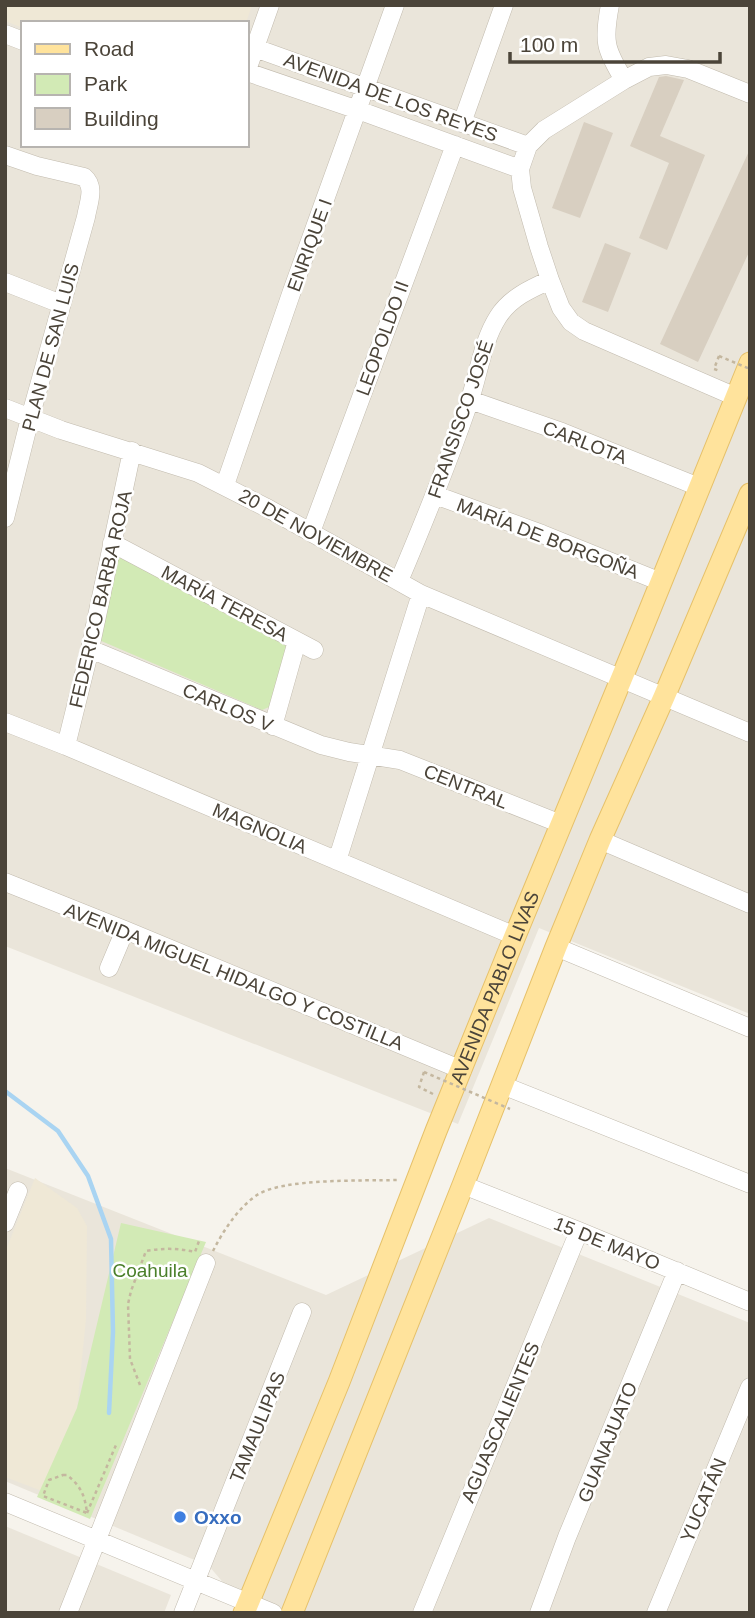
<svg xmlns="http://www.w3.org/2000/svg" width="755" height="1618" font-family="Arial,sans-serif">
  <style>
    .residential { fill: #eae5da; fill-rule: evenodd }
    .education { fill: #efe8d6 }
    .green { fill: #d2eab5 }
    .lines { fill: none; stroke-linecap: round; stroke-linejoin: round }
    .stream { stroke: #a9d4f2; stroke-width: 4.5 }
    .building { fill: #d8cfc1 }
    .minor-casing { stroke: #c2bbae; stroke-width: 19 }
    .major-casing { stroke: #e6c16a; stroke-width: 23 }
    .path { stroke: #c4b79f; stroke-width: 2.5; stroke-dasharray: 3.5 3.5; stroke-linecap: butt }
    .minor { stroke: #fff; stroke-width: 18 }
    .major { stroke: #ffe39c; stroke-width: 21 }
    .path-bridge { stroke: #c4b79f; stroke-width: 2.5; stroke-dasharray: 3.5 3.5; stroke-linecap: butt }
    .shop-dot { fill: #3f7fe0; stroke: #fff; stroke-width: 2.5 }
    .labels { text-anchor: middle; stroke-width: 5; stroke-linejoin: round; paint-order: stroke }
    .street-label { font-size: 19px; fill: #4b4439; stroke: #fff }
    .park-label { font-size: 19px; fill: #4a7f2a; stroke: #fff }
    .shop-label { font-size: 19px; font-weight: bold; fill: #366cbe; stroke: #fff; text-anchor: start }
  </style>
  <rect width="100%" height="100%" fill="#f6f3ec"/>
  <path class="residential" d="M5 5H750V1014L539 928 458 1124 5 946ZM23 23H247V145H23Z
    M5 1168 326 1295 489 1218 750 1323V1613H249L209 1566 5 1481Z
    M5 1526 171 1595 164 1613H5Z"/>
  <path class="education" d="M5 5H252L246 23H23V28L5 21Z
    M35 1178 77 1208 87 1226 86 1319 77 1408 42 1491 5 1477V1252Z"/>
  <path class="green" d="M122 556 286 644 287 651 269 707 262 710 99 640 112 559Z
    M121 1223 206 1242 90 1519 37 1497 77 1408Z"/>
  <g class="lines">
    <path class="stream" d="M5 1091 58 1131 88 1176 111 1239 113 1332 109 1413"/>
  </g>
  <path class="building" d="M666 76 684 80 660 136 705 155 667 250 639 238 669 163 630 146 659 77Z
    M584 122 613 133 580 218 552 208Z
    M750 149V250L698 362 660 344Z
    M605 243 631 253 608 312 582 302Z"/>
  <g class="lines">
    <g class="minor-casing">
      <path id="minor" d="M610 5C603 41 605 49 624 80
        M5 34 23 41
        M255 48 528 146
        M247 70 270 5
        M247 72 358 110 520 169
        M462 123 504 5
        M5 155 37 166 84 177C96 187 88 204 86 217L30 418 5 518
        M5 282 61 304
        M736 397 584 331 571 322 561 308 550 280 539 247 522 188 520 169 528 146 544 130 624 80 649 67 666 65 688 69 750 94
        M470 400 562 432 699 487
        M5 408 61 430 198 473 269 509 421 594 750 733
        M225 485 292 291 395 5
        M435 495 542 534 661 582
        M311 532 455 145
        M112 543 314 650
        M399 581C424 522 448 463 469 402 479 374 482 342 498 317 510 298 530 289 550 280
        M90 649 321 745 349 752 400 760 561 824
        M5 722 66 746 515 936
        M273 726 297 641
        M66 746 90 649 132 451
        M600 840 750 904
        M337 861 421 594
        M5 882 125 930 462 1070
        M556 947 750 1028
        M109 968 125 930
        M502 1085 750 1184
        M463 1185 579 1231 750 1302
        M5 1223 18 1191
        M5 1502 273 1613
        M68 1613 206 1263
        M183 1613 302 1312
        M422 1613 579 1231
        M539 1613 567 1537 677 1271
        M656 1613 750 1387"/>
    </g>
    <g class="major-casing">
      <g id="major">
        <path id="s1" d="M244 1613 339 1382 436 1131 515 936 642 629 750 363"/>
        <path d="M292 1613 463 1185 556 947 600 840 664 697 750 494"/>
      </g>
    </g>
    <path class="path" d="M719 356 714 369 720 371
      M424 1072 419 1087 433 1094
      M213 1251C223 1231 238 1208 257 1195 283 1178 364 1181 397 1180
      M140 1385 130 1359 128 1304 131 1291 146 1251C163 1248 178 1248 195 1252L199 1241
      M63 1475H67C81 1486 85 1496 87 1513L43 1496 49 1480Z
      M87 1513 116 1445"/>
    <use href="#minor" class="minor"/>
    <use href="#major" class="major"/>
    <path class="path-bridge" d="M719 356 750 369
      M424 1072 510 1109"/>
  </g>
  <circle class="shop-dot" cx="180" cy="1517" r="7"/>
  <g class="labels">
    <g class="street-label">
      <text transform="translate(391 97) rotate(20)" y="7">AVENIDA DE LOS REYES</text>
      <text transform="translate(309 245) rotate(-70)" y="7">ENRIQUE I</text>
      <text transform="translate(382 338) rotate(-70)" y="7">LEOPOLDO II</text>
      <text transform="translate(50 347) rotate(-75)" y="7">PLAN DE SAN LUIS</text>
      <text transform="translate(460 419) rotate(-71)" y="7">FRANSISCO JOSÉ</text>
      <text transform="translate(585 442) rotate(21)" y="7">CARLOTA</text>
      <text transform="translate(316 535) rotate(29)" y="7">20 DE NOVIEMBRE</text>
      <text transform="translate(548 538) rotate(21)" y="7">MARÍA DE BORGOÑA</text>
      <text transform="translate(100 599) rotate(-77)" y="7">FEDERICO BARBA ROJA</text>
      <text transform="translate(225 603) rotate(28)" y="7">MARÍA TERESA</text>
      <text transform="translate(228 707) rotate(23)" y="7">CARLOS V</text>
      <text transform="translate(466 786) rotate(22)" y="7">CENTRAL</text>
      <text transform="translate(260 828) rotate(23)" y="7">MAGNOLIA</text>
      <text transform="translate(234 976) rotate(22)" y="7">AVENIDA MIGUEL HIDALGO Y COSTILLA</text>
      <text dy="7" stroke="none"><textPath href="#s1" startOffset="674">AVENIDA PABLO LIVAS</textPath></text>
      <text transform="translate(607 1243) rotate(22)" y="7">15 DE MAYO</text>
      <text transform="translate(500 1422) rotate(-67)" y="7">AGUASCALIENTES</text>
      <text transform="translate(257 1427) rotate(-68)" y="7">TAMAULIPAS</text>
      <text transform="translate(607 1442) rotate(-68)" y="7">GUANAJUATO</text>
      <text transform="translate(703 1500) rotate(-67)" y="7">YUCATÁN</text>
    </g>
    <g class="park-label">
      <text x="150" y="1277">Coahuila</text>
    </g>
    <g class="shop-label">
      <text x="194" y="1524">Oxxo</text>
    </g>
  </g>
  <rect width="755" height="1618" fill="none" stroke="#4b4439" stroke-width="14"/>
  <rect x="21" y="21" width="228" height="126" fill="#ffffff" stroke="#b7b4b0" stroke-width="2"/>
  <rect x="35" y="44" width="35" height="10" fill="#ffe39c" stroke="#b7b4b0" stroke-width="2"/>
  <text x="84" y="56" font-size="21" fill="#4b4439">Road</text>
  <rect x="35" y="74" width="35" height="21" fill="#d2eab5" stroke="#b7b4b0" stroke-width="2"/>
  <text x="84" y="91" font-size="21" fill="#4b4439">Park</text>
  <rect x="35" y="108" width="35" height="21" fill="#d8cfc1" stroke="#b7b4b0" stroke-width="2"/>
  <text x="84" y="126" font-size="21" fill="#4b4439">Building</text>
  <path d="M510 52v10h210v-10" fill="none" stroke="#4b4439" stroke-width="3.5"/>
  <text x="520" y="52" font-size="21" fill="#4b4439" stroke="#ffffff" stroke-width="5" paint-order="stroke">100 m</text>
</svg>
